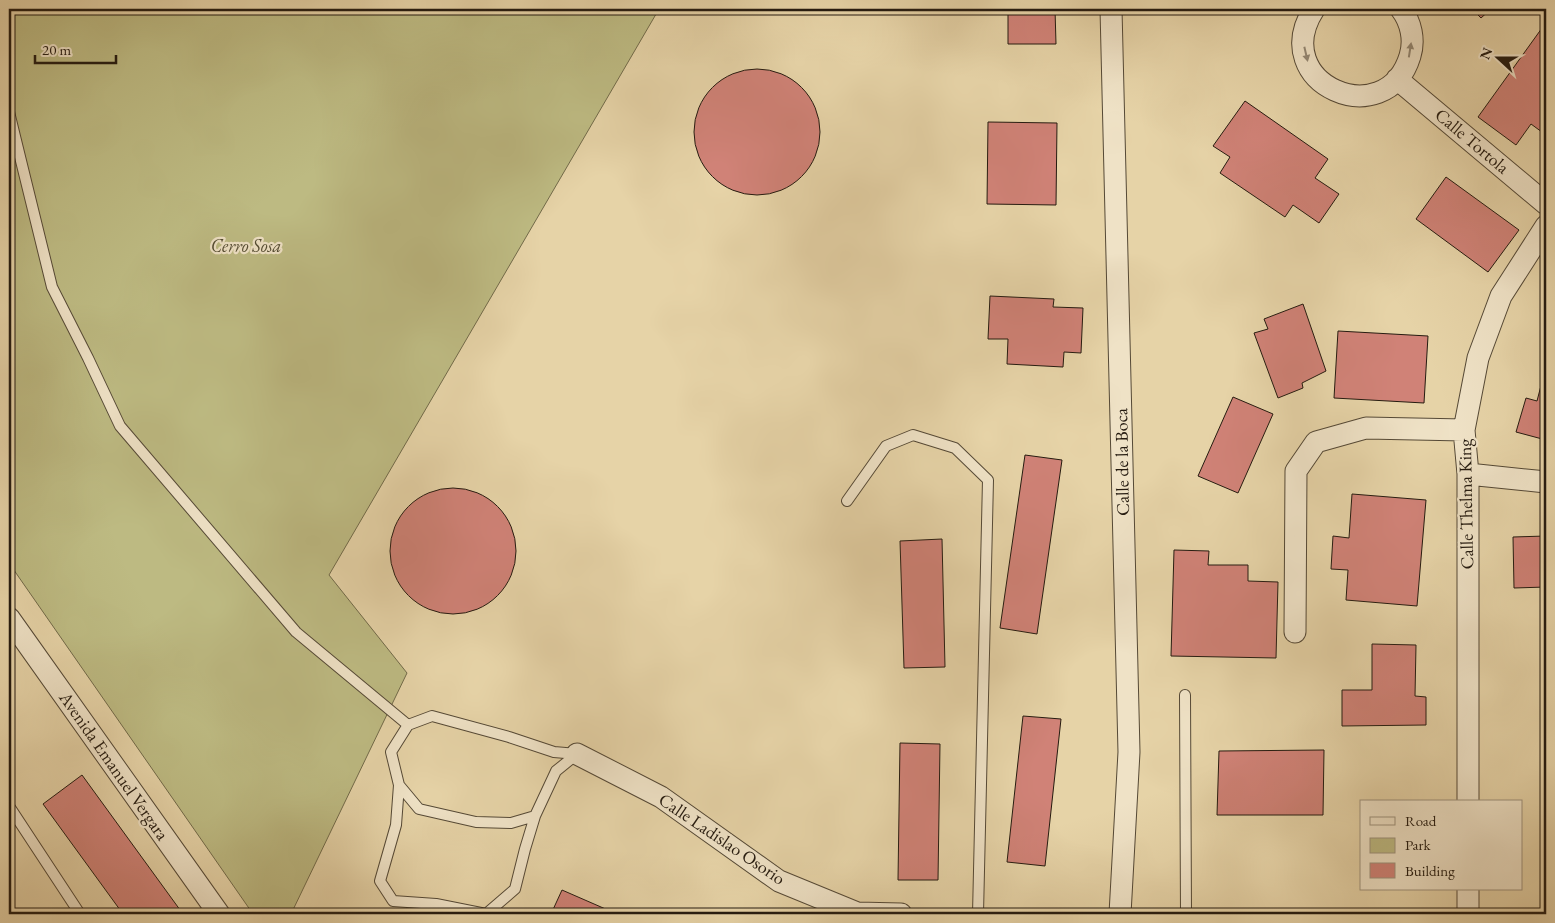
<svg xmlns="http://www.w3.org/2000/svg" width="1555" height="923" font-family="'EB Garamond',serif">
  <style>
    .green { fill: #bdba82; stroke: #716a49 }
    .building { fill: #d08277; stroke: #251b10 }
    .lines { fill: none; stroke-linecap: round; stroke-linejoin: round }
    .service-casing { stroke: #554936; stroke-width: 12 }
    .minor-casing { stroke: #554936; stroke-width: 23 }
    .service { stroke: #efe2c6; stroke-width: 10 }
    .minor { stroke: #efe2c6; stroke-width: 21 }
    .oneway { fill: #948874 }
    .labels { text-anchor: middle; stroke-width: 4.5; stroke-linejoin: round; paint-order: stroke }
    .street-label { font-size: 18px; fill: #251b10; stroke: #efe2c6 }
    .park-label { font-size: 18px; font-style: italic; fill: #534b32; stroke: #efe2c6 }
  </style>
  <rect width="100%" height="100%" fill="#e6d3a7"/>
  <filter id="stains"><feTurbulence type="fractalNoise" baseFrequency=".004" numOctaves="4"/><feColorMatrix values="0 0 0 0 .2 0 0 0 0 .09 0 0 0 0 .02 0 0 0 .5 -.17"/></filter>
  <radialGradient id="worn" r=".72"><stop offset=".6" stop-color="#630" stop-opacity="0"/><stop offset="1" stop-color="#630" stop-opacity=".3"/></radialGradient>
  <path class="green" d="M9 9H659L329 575 407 673 291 914H253L9 563Z"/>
  <path class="building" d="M1008 9H1055L1056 44H1008Z
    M1472 9H1491L1481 18Z
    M1542 28 1546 31V135L1531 124 1516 145 1478 117Z
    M694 132a63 63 0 1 1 126 0a63 63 0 1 1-126 0Z
    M1245 101 1328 159 1315 178 1339 194 1319 223 1293 205 1285 217 1220 173 1230 157 1213 146Z
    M988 122 1057 123 1056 205 987 204Z
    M1446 177 1519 230 1488 272 1416 219Z
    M990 296 1054 299 1053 307 1083 308 1081 353 1064 352 1063 367 1007 364 1008 339H988Z
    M1303 304 1326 371 1302 383 1303 388 1278 398 1254 333 1268 329 1264 319Z
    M1338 331 1428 336 1424 403 1334 398Z
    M1544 374 1546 375V440L1516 432 1526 398 1537 401Z
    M1233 397 1273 414 1238 493 1198 476Z
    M1025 455 1062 460 1037 634 1000 628Z
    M390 551a63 63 0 1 1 126 0a63 63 0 1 1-126 0Z
    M1352 494 1426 500 1417 606 1346 600 1348 570 1331 569 1333 536 1349 538Z
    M1546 536V587L1514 588 1513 537Z
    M942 539 945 667 904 668 900 541Z
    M1174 550 1209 551 1208 565H1248V581L1278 582 1276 658 1171 656Z
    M1372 644 1416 645 1415 696 1426 697V725L1342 726V690H1372Z
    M1023 716 1061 719 1045 866 1007 862Z
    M900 743 940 744 938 880H898Z
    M1324 750 1323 815H1217L1219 751Z
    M82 775 183 914H123L43 804Z
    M562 890 617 914H551Z"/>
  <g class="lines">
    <g class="service-casing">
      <path id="service" d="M9 112 52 287 88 358 120 426 296 632 408 725
        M847 501 886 446 913 435 955 448 988 480 978 914
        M1185 695 1186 914
        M432 716 509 737 554 752 577 754 556 771 535 816 511 823 476 822 419 809 399 785 391 752 408 725Z
        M399 785 396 825 380 881 393 901 436 904 486 914 515 889 525 849 535 816
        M9 806 80 914"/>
    </g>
    <g class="minor-casing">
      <path id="minor" d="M1111 9 1129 752 1120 914
        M1314 9C1266 84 1386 135 1410 56 1415 40 1411 22 1401 9
        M1397 79 1546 204
        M1468 474 1546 482
        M9 618 219 914
        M1295 632 1296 471 1316 442 1366 428 1464 430
        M577 754 661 797 779 881 857 913 901 914
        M1468 802V474L1464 430 1478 358 1501 296 1546 226
        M1468 889V914"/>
    </g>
    <use href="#service" class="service"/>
    <use href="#minor" class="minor"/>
  </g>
  <defs><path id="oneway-solid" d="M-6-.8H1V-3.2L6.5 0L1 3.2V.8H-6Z" transform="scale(1.25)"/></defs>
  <g class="oneway">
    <use href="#oneway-solid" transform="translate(1410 50) rotate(-81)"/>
    <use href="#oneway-solid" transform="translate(1306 54) rotate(77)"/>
  </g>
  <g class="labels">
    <g class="street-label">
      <text transform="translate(1472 141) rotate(40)" y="6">Calle Tortola</text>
      <text transform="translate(1122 462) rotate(-91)" y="6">Calle de la Boca</text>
      <text transform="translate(1466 504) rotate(-91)" y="6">Calle Thelma King</text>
      <text transform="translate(114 766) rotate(55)" y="6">Avenida Emanuel Vergara</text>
      <text transform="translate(722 839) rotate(34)" y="6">Calle Ladislao Osorio</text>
    </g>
    <g class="park-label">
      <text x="246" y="252">Cerro Sosa</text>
    </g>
  </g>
  <rect width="1555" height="923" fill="none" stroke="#e6d3a7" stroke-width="30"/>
  <rect x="10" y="10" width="1535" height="903" fill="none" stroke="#251b10" stroke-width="2.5"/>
  <rect x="15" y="15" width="1525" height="893" fill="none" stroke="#251b10"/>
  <rect x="1360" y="800" width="162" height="90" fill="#efe2c6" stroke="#9e927d"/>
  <rect x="1370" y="817" width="25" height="8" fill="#efe2c6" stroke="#9e927d"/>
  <text x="1405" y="826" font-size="15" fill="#251b10">Road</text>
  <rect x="1370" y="838" width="25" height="15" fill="#bdba82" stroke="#9e927d"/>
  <text x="1405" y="850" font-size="15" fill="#251b10">Park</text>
  <rect x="1370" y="863" width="25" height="15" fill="#d08277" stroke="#9e927d"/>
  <text x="1405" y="876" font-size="15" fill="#251b10">Building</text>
  <g transform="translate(1498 58) rotate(291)" stroke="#efe2c6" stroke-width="4" paint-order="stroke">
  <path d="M0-4L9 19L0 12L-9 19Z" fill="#251b10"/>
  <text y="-8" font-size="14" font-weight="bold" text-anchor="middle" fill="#251b10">N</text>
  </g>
  <path d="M35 55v8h81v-8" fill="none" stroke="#251b10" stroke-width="2.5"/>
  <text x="42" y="55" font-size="15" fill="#251b10" stroke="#efe2c6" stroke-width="4" paint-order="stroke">20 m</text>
  <rect width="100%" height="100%" filter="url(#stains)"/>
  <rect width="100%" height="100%" fill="url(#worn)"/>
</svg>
